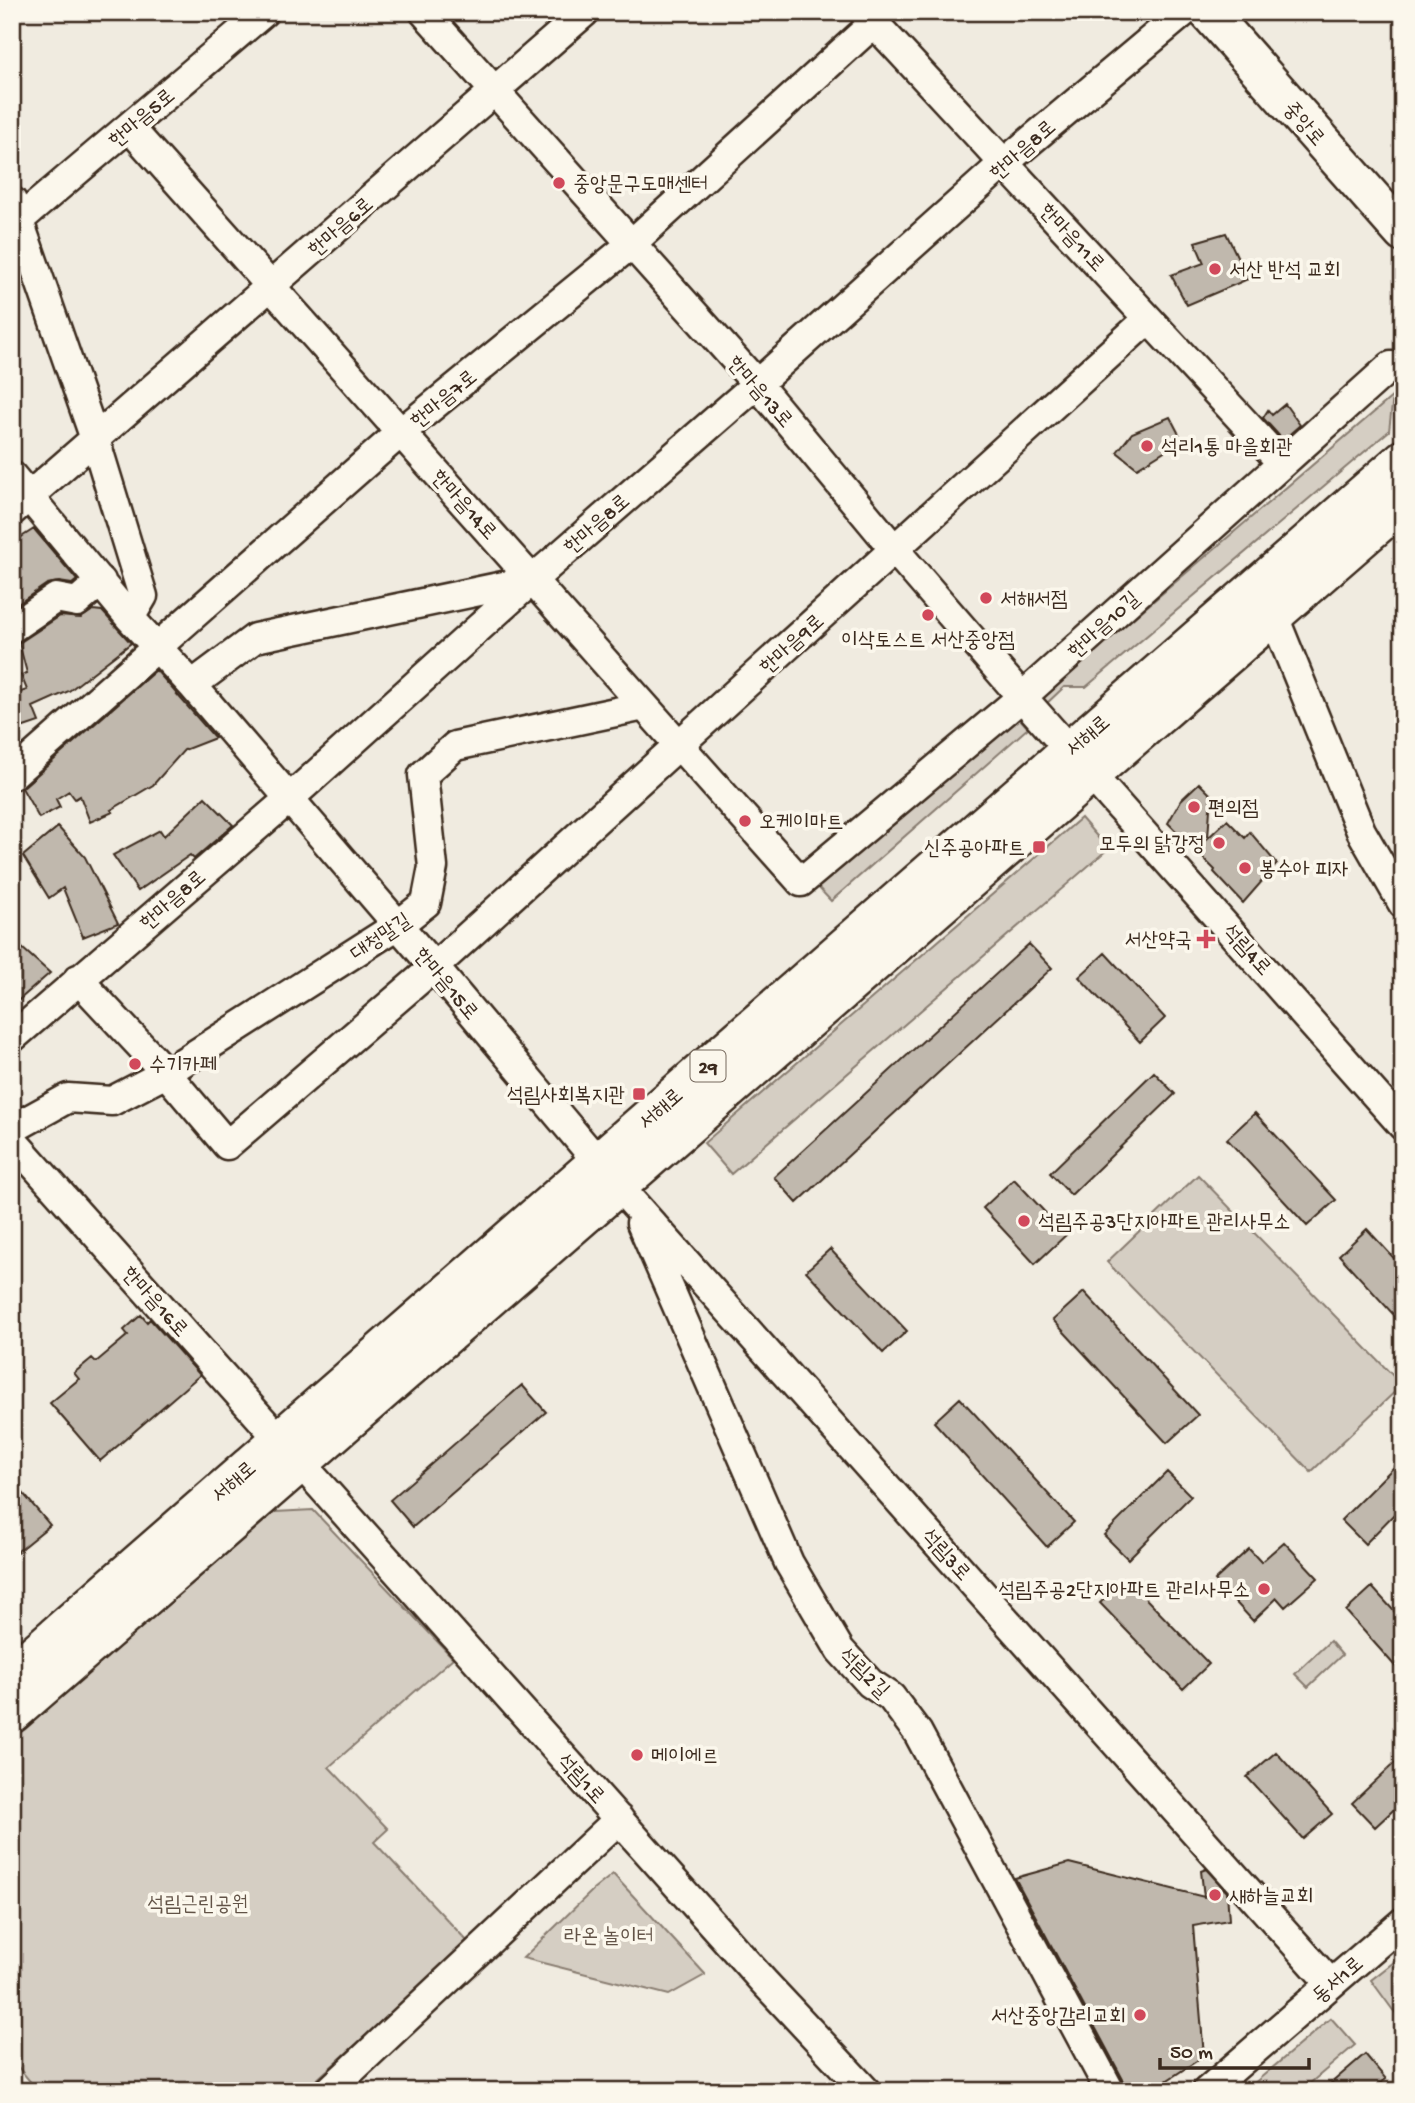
<svg xmlns="http://www.w3.org/2000/svg" width="1415" height="2103" font-family="'Gochi Hand','Poor Story',sans-serif">
  <style>
    .green { fill: #d5cec3; stroke: #887c70; stroke-width: 2 }
    .building { fill: #c0b8ad; stroke: #3b2a1e; stroke-width: 2 }
    .lines { fill: none; stroke-linecap: round; stroke-linejoin: round }
    .minor-casing { stroke: #3b2a1e; stroke-width: 33 }
    .major-casing { stroke: #3b2a1e; stroke-width: 42 }
    .minor { stroke: #fbf7ec; stroke-width: 28 }
    .major { stroke: #fbf7ec; stroke-width: 37 }
    .poi-dot { fill: #d1495b; stroke: #fbf7ec; stroke-width: 2.5 }
    .labels { text-anchor: middle; stroke-width: 7; stroke-linejoin: round; paint-order: stroke }
    .shield { fill: #fbf7ec; stroke: #75685c; stroke-width: 2 }
    .shield-label { font-size: 19px; font-weight: bold; fill: #3b2a1e }
    .street-label { font-size: 21px; fill: #3b2a1e; stroke: #fbf7ec }
    .poi-label { font-size: 21px; fill: #3b2a1e; stroke: #fbf7ec; text-anchor: start }
    .park-label { font-size: 21px; fill: #625347; stroke: #fbf7ec }
  </style>
  <rect width="100%" height="100%" fill="#f0ebe0"/>
  <filter id="ink" filterUnits="userSpaceOnUse"><feTurbulence type="fractalNoise" baseFrequency=".0143" numOctaves="2"/><feDisplacementMap in="SourceGraphic" scale="14" xChannelSelector="R" yChannelSelector="G"/><feConvolveMatrix kernelMatrix="1 2 1 2 8 2 1 2 1" color-interpolation-filters="sRGB"/></filter>
  <g filter="url(#ink)">
    <path class="green" d="M1393 396 1389 431 1086 687H1064L1044 706 1040 698Z
      M1012 710 1028 728 831 901 815 884Z
      M1081 818 1108 849 731 1174 704 1143Z
      M1198 1175 1402 1385 1311 1472 1107 1262Z
      M313 1510 453 1658 329 1767 388 1829 374 1842 469 1943 304 2091H38L12 2060V1739L275 1512Z
      M1330 1641 1342 1655 1308 1687 1295 1674Z
      M613 1874 705 1974V1975L669 1995 523 1958 593 1890Z
      M1403 1955V2024L1371 1980Z
      M1331 2018 1355 2045 1301 2091H1245Z"/>
    <path class="building" d="M1226 233 1248 279 1187 305 1171 275 1204 263 1195 242Z
      M1285 404 1300 425 1283 440 1263 418 1268 410 1272 415Z
      M1170 417 1182 440 1137 468 1117 452 1132 433Z
      M34 529 77 580 72 584 59 582 47 584 12 608V543Z
      M93 610 102 611 131 643 69 691 33 707 39 722 12 731V695L27 690 21 675 27 673 19 643 60 616 81 618Z
      M156 670 215 738 184 750 153 785 111 810 113 812 90 822 80 796 75 799 69 791 56 799 60 807 39 818 22 788Z
      M1199 783 1211 795 1208 838 1227 820 1245 838 1250 832 1277 864 1243 903 1214 872 1215 870 1168 823 1181 800Z
      M205 797 233 825 194 859 190 855 138 891 113 855 160 830 164 836Z
      M58 827 85 857 118 923 83 937 63 888 49 898 23 856Z
      M12 939 50 973 12 1006Z
      M1029 944 1052 968 797 1203 774 1177Z
      M1105 953 1165 1018 1140 1042 1079 977Z
      M1154 1072 1175 1094 1071 1195 1050 1173Z
      M1255 1113 1336 1200 1307 1226 1227 1139Z
      M1014 1179 1066 1235 1035 1264 983 1208Z
      M1367 1229 1403 1268V1325L1339 1255Z
      M830 1249 907 1331 883 1353 806 1271Z
      M1084 1292 1198 1415 1167 1443 1053 1320Z
      M141 1315 147 1322 150 1319 200 1375 100 1461 50 1403 79 1379 74 1373 92 1358 96 1362 128 1335 124 1330Z
      M522 1385 546 1412 413 1527 390 1500Z
      M960 1398 1074 1522 1047 1547 934 1422Z
      M1403 1458V1505L1365 1544 1341 1520Z
      M1167 1472 1191 1496 1128 1559 1104 1535Z
      M12 1480 50 1525 12 1556Z
      M1284 1542 1318 1578 1285 1607 1277 1598 1253 1621 1215 1580 1249 1549 1261 1562Z
      M1126 1578 1209 1664 1183 1689 1100 1603Z
      M1372 1587 1403 1621V1675L1346 1611Z
      M1276 1752 1332 1814 1303 1839 1247 1777Z
      M1403 1755V1801L1375 1827 1352 1803Z
      M1069 1863 1204 1897 1201 1871 1206 1869 1227 1892 1229 1920 1193 1926 1204 2056 1151 2091H1127L1125 2083 1015 1878Z
      M1365 2054 1386 2079 1371 2091H1322Z"/>
    <g class="lines">
      <g class="minor-casing">
        <path id="minor" d="M424 12 757 384 894 549 1022 697 1403 1126
          M864 12 1281 462
          M129 127 801 882 1022 697 1391 366 1403 367
          M12 201 95 439 143 596 130 618
          M12 226 264 12
          M12 476 130 618 192 685 434 967 618 1186 1331 1984
          M12 511 585 12
          M1276 614 1279 629 1361 831 1403 904
          M12 628 56 598 77 602 101 581
          M192 685 255 638 532 580
          M12 775 401 432 630 245 874 23
          M78 979 166 1073 227 1145 434 967 1148 319
          M12 1038 290 798 532 580 757 384 1004 163 1184 12
          M12 1129 68 1098 112 1101 166 1073 398 925 426 903 433 867 423 775 455 746 644 706
          M12 1140 763 1981 866 2091
          M641 1223 789 1563 840 1650 870 1683 891 1697 918 1733 1110 2091
          M329 2091 619 1819
          M1207 2091 1403 1922"/>
      </g>
      <g class="major-casing">
        <path id="major" d="M1208 12 1403 233
          M12 1673 1403 459
          M12 1714 1403 503"/>
      </g>
      <use href="#minor" class="minor"/>
      <use href="#major" class="major"/>
    </g>
  </g>
  <g class="poi-dot">
    <circle cx="559" cy="183" r="7"/>
    <circle cx="1215" cy="269" r="7"/>
    <circle cx="1147" cy="446" r="7"/>
    <circle cx="986" cy="598" r="7"/>
    <circle cx="928" cy="615" r="7"/>
    <circle cx="1194" cy="807" r="7"/>
    <circle cx="745" cy="821" r="7"/>
    <circle cx="1219" cy="843" r="7"/>
    <rect x="1032" y="840" width="14" height="14" rx="3.5"/>
    <circle cx="1245" cy="868" r="7"/>
    <path d="M1202.5 928.5h7v7h7v7h-7v7h-7v-7h-7v-7h7z"/>
    <circle cx="135" cy="1064" r="7"/>
    <rect x="632" y="1087" width="14" height="14" rx="3.5"/>
    <circle cx="1024" cy="1221" r="7"/>
    <circle cx="1264" cy="1589" r="7"/>
    <circle cx="637" cy="1755" r="7"/>
    <circle cx="1215" cy="1895" r="7"/>
    <circle cx="1140" cy="2015" r="7"/>
  </g>
  <g class="labels">
    <rect class="shield" x="690.5" y="1050.5" width="35" height="31" rx="5"/>
    <g class="shield-label">
      <text x="708" y="1073">29</text>
    </g>
    <g class="street-label">
      <text transform="translate(141 117) rotate(-40)" y="7">한마음5로</text>
      <text transform="translate(1305 123) rotate(49)" y="7">중앙로</text>
      <text transform="translate(1022 149) rotate(-41)" y="7">한마음8로</text>
      <text transform="translate(340 226) rotate(-41)" y="7">한마음6로</text>
      <text transform="translate(1073 237) rotate(47)" y="7">한마음11로</text>
      <text transform="translate(761 391) rotate(49)" y="7">한마음13로</text>
      <text transform="translate(443 398) rotate(-39)" y="7">한마음7로</text>
      <text transform="translate(465 504) rotate(48)" y="7">한마음14로</text>
      <text transform="translate(596 523) rotate(-41)" y="7">한마음8로</text>
      <text transform="translate(1103 624) rotate(-42)" y="7">한마음10길</text>
      <text transform="translate(791 643) rotate(-42)" y="7">한마음9로</text>
      <text transform="translate(1087 735) rotate(-41)" y="7">서해로</text>
      <text transform="translate(172 899) rotate(-41)" y="7">한마음8로</text>
      <text transform="translate(380 936) rotate(-34)" y="7">대청말길</text>
      <text transform="translate(1248 949) rotate(48)" y="7">석림4로</text>
      <text transform="translate(447 983) rotate(50)" y="7">한마음15로</text>
      <text transform="translate(660 1108) rotate(-41)" y="7">서해로</text>
      <text transform="translate(156 1301) rotate(48)" y="7">한마음16로</text>
      <text transform="translate(233 1481) rotate(-41)" y="7">서해로</text>
      <text transform="translate(947 1554) rotate(48)" y="7">석림3로</text>
      <text transform="translate(865 1672) rotate(45)" y="7">석림2길</text>
      <text transform="translate(582 1778) rotate(48)" y="7">석림1로</text>
      <text transform="translate(1337 1979) rotate(-41)" y="7">동서1로</text>
    </g>
    <g class="poi-label">
      <text x="573" y="190">중앙문구도매센터</text>
      <text x="1229" y="276">서산 반석 교회</text>
      <text x="1161" y="453">석리1통 마을회관</text>
      <text x="1000" y="605">서해서점</text>
      <text x="928" y="646" text-anchor="middle">이삭토스트 서산중앙점</text>
      <text x="1208" y="814">편의점</text>
      <text x="759" y="828">오케이마트</text>
      <text x="1205" y="850" text-anchor="end">모두의 닭강정</text>
      <text x="1025" y="854" text-anchor="end">신주공아파트</text>
      <text x="1259" y="875">봉수아 피자</text>
      <text x="1192" y="946" text-anchor="end">서산약국</text>
      <text x="149" y="1071">수기카페</text>
      <text x="625" y="1101" text-anchor="end">석림사회복지관</text>
      <text x="1038" y="1228">석림주공3단지아파트 관리사무소</text>
      <text x="1250" y="1596" text-anchor="end">석림주공2단지아파트 관리사무소</text>
      <text x="651" y="1762">메이에르</text>
      <text x="1229" y="1902">새하늘교회</text>
      <text x="1126" y="2022" text-anchor="end">서산중앙감리교회</text>
    </g>
    <g class="park-label">
      <text x="198" y="1910">석림근린공원</text>
      <text x="609" y="1942">라온 놀이터</text>
    </g>
  </g>
  <rect width="1415" height="2103" fill="none" stroke="#fbf7ec" stroke-width="42"/>
  <rect x="21" y="21" width="1373" height="2061" fill="none" stroke="#3b2a1e" stroke-width="2.5" filter="url(#ink)"/>
  <path d="M1160 2058v10h149v-10" fill="none" stroke="#3b2a1e" stroke-width="3.5"/>
  <text x="1170" y="2058" font-size="21" fill="#3b2a1e" stroke="#fbf7ec" stroke-width="5" paint-order="stroke">50 m</text>
</svg>
